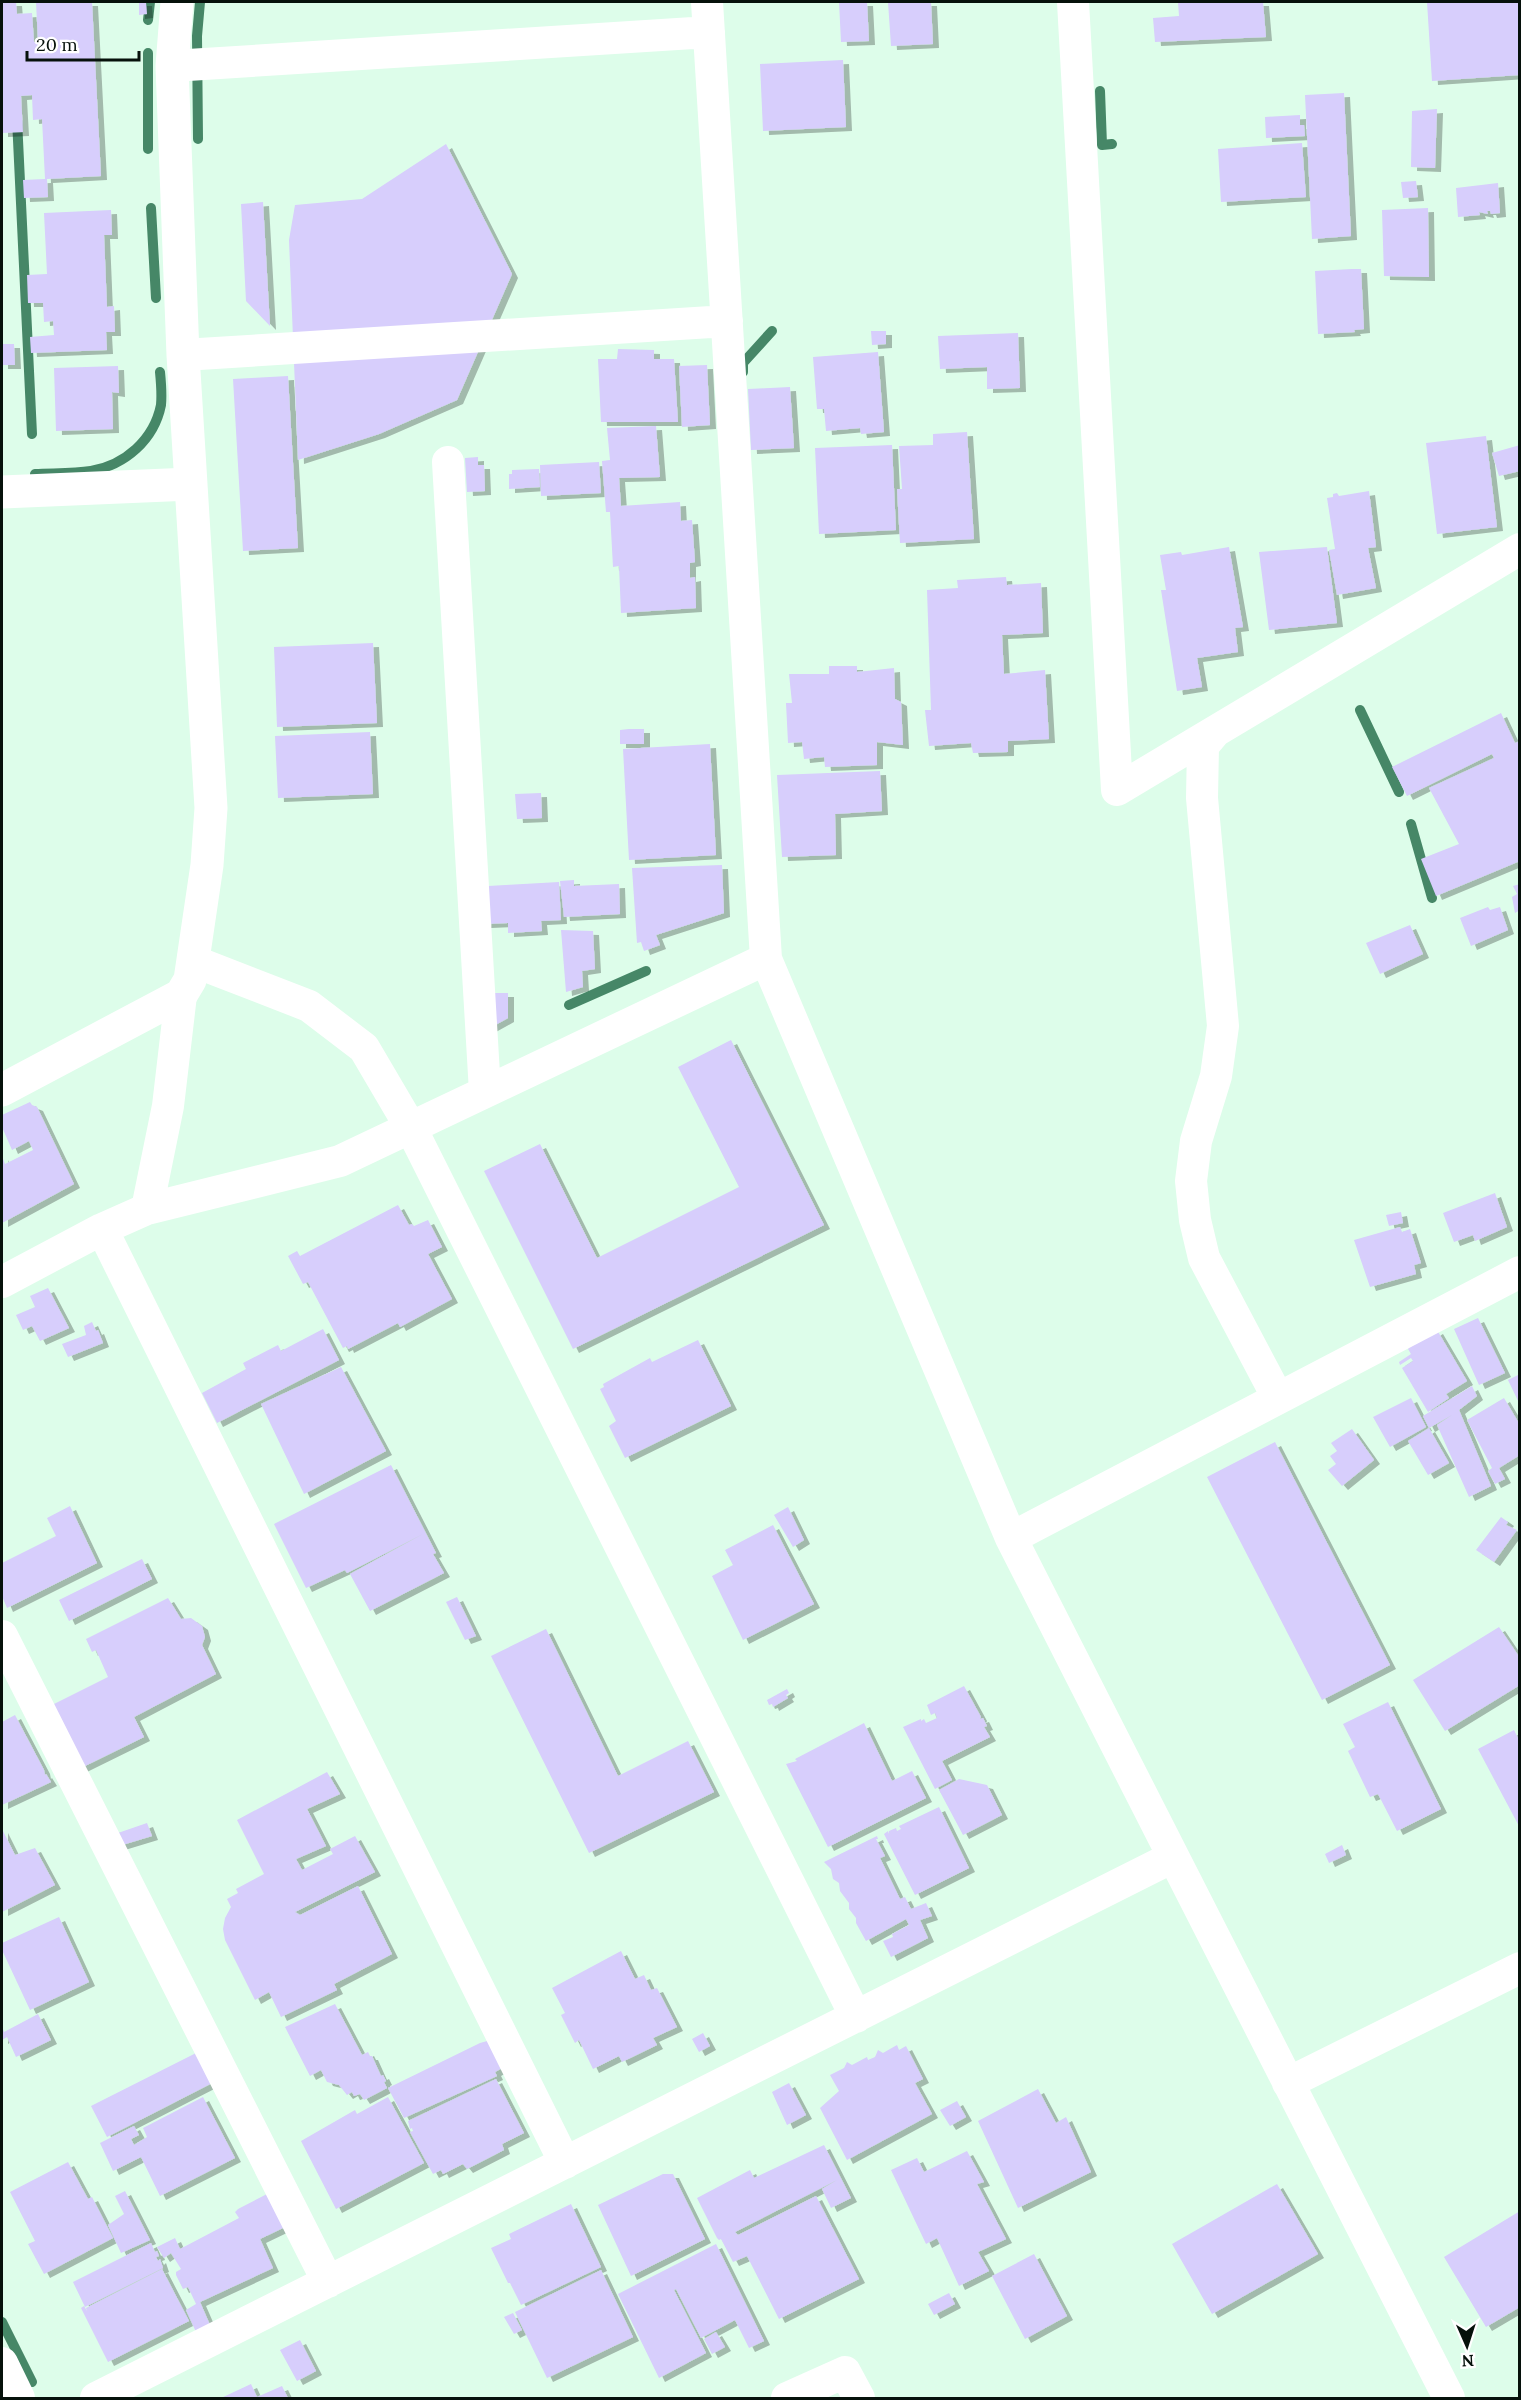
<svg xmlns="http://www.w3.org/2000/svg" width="1521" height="2400" font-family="Lora,serif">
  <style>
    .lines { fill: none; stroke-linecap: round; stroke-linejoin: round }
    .stream { stroke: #468767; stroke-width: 10 }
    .building { fill: #d7cefc; filter: url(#shadow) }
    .street { stroke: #fff; stroke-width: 32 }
    .secondary { stroke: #fff; stroke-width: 33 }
  </style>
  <defs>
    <filter id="shadow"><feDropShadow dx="6" dy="4" stdDeviation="0" flood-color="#0004"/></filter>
  </defs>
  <rect width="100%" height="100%" fill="#ddfdea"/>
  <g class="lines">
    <path class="stream" d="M148 20 150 2
      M148 53V149
      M1100 91 1102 145 1112 144
      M17 119 32 434
      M198 139 197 36 200 2
      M151 208 156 298
      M743 372V363L772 331
      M35 474C53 473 73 474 91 471 125 465 154 440 161 405 162 394 161 382 160 372
      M1360 710 1399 792
      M1411 824 1432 898
      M569 1005 646 971
      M2 2322 32 2382"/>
  </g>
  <path class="building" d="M2 2H16L17 14 32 13 34 42H38L36 2H92L101 176 47 179 48 197 24 198 23 180 45 179 42 119 33 120 32 95 21 96 23 132 2 133Z
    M139 2H146L147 14 139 15Z
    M839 2H867L869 41 841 42Z
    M888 2H931L933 44 891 46Z
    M1178 2H1263L1266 37 1155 42 1153 18 1179 16Z
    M1427 2H1520V75L1432 81Z
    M843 60 846 127 763 131 760 64Z
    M1344 93 1351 236 1312 239 1305 95Z
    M1437 109 1435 168 1411 167 1412 111Z
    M1300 115V125H1304L1305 136 1266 138 1265 117Z
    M1302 143 1306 197 1221 202 1218 149Z
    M446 144 512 274 457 400 379 434 298 460 289 240 295 205 362 199Z
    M1416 181 1418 197 1403 198 1401 182Z
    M1498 183 1500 213 1491 214 1490 211H1487L1488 214 1479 212 1480 215 1458 217 1456 188Z
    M263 202 270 326 246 301 241 204Z
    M1428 208 1429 277 1384 276 1382 210Z
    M111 210 112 235H104L107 307 114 306 115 332H106L107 350 31 353 30 337 54 335 53 321 44 322 43 303H28L27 275 47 274 44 213Z
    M1352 269H1361L1364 329 1354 330 1355 332 1318 334 1315 271Z
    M871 331H886V344L872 345Z
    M1018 333 1020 388 987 389V367L940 369 938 336Z
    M2 344H14L15 365H2Z
    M618 349 654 350V359H674L678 422H601L598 359H617Z
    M878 352 884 432 861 434 860 428 826 431 824 409H817L813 357Z
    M707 365 710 425 682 427 679 366Z
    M118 366 119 393 112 392 113 429 56 431 54 368Z
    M288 376 298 548 243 551 233 379Z
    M790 387 794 448 751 450 748 389Z
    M656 426 660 477 619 478 621 506 680 502 681 521 692 520 695 562 690 563V578L695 577 696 608 621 613 619 566 613 567 610 512H606L602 461 610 460 607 428Z
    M967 432 974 539 900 543 897 489H902L899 446 933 445V434Z
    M1486 436 1497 527 1437 534 1426 443Z
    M892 445 896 530 819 534 815 448Z
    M1520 445V471L1499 476 1492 453Z
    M478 457V465H484L485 491 467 492 465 458Z
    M599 462 601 493 541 496 540 465Z
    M539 469 540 487 509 489V474H512V470Z
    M1369 491 1376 547 1368 548 1376 588 1337 595 1329 550 1335 549 1327 498 1333 497V494L1337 493 1339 496Z
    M1229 547 1243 627 1235 628 1238 652 1197 658 1202 687 1177 691 1161 590H1166L1160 555 1181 552 1182 555Z
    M1327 547 1337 623 1269 630 1259 552Z
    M1006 577 1007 585 1041 583 1043 633 1002 635 1004 674 1045 670 1049 739 1008 741V752L973 753 971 743 929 746 925 710H931L927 590 958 588 957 580Z
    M373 643 377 723 277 727 274 647Z
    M829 666H857V672L894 668 895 699 901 702 903 745 877 742V765L825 767 824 757 804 759 802 742 788 743 786 703H792L789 674H829Z
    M1501 713 1515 743 1520 741V861L1436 896 1421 859 1459 844 1429 788 1494 758 1492 754 1407 796 1392 767Z
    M629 729H644V744H620V730Z
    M370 732 373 794 278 798 275 736Z
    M710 744 716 855 629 860 623 749Z
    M880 771 882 811 835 814 836 855 782 857 777 775Z
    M541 793 542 818 517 819 515 794Z
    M722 865 724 913 656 935 660 945 644 951 641 942 637 943 632 868Z
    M574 880V886L619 884 620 914 564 917 560 881Z
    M559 882 561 920 541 921 542 931 508 933V923L485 924 488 886Z
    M1520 884V910L1515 913 1512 897 1517 894 1513 886Z
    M1488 907 1490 910 1500 907 1508 930 1471 946 1460 918Z
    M1410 925 1423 954 1380 974 1366 943Z
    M561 930 593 931 595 969 582 971 583 987 566 992Z
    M490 993H508V1018L490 1028Z
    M731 1040 824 1225 573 1349 484 1171 540 1144 597 1258 739 1187 678 1067Z
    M30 1102 32 1105 37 1107 74 1184 2 1223V1156L5 1164 33 1150 29 1141 12 1150 2 1127V1115Z
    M1495 1193 1507 1227 1475 1241 1473 1235 1454 1242 1443 1213Z
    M398 1205 409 1225 412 1224 414 1226 428 1220 442 1247 428 1254 452 1299 400 1327 398 1323 348 1349 347 1346 343 1348 308 1282 303 1284 288 1256 297 1251 300 1256Z
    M1401 1212 1403 1223 1389 1226 1386 1215Z
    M1400 1227 1402 1232 1410 1229 1421 1263 1414 1265 1416 1274 1370 1287 1354 1240Z
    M48 1288 69 1328 40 1341 32 1326 23 1330 16 1315 35 1307 30 1296Z
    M1478 1318 1505 1373 1479 1385 1454 1329Z
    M92 1322 96 1331 98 1330 103 1343 68 1357 62 1344 86 1335 84 1326Z
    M323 1329 339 1360 217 1423 202 1393 246 1369 243 1363 278 1345 281 1351Z
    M1437 1330 1467 1381 1446 1394 1449 1398 1428 1412 1402 1368 1413 1361 1411 1358 1400 1365 1399 1362 1411 1354 1408 1349 1410 1346Z
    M698 1340 731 1406 625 1458 609 1426 616 1421 600 1389 604 1387 603 1384 650 1358 652 1362Z
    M341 1367 386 1451 304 1494 261 1404Z
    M1520 1374V1405L1508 1380Z
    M1472 1386 1477 1396 1459 1410 1491 1486 1469 1497 1437 1425 1452 1415 1429 1428 1449 1463 1428 1475 1408 1441 1429 1428 1423 1416Z
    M1411 1398 1426 1427 1390 1447 1373 1417Z
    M1504 1398 1520 1425V1455L1499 1468 1505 1479 1495 1484 1488 1471 1492 1468 1467 1420Z
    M1352 1429 1374 1460 1342 1486 1328 1470 1336 1464 1330 1456 1337 1451 1331 1443Z
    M1275 1442 1390 1665 1322 1700 1207 1477Z
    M391 1465 436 1553 433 1554 444 1573 370 1611 350 1574 423 1534 347 1573 345 1570 306 1588 274 1524Z
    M70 1506 97 1563 7 1608 2 1596V1563L56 1536 47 1518Z
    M788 1507 804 1540 793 1547 774 1515Z
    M1501 1517 1508 1522 1506 1525 1517 1530 1494 1562 1476 1550Z
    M773 1525 814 1604 743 1640 712 1576 733 1565 725 1550Z
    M142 1559 152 1579 69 1621 59 1600Z
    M457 1597 476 1636 465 1640 446 1602Z
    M168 1598 181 1619 191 1618 202 1626 205 1637 202 1645 216 1674 134 1717 144 1737 81 1768 48 1707 108 1677 96 1650 92 1652 86 1639Z
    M1499 1627 1520 1658V1685L1445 1731 1413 1680Z
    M546 1629 618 1776 688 1741 714 1792 589 1853 491 1656Z
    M964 1686 981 1717 980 1719 983 1718 987 1726 984 1727 990 1737 942 1761 952 1780 935 1789 903 1727 921 1719V1721L924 1719 926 1723 937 1718 935 1713 931 1715 927 1705Z
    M787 1689 789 1693 786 1695 788 1698 773 1707 772 1704 769 1705 767 1700Z
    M1388 1702 1441 1809 1397 1831 1378 1794 1370 1797 1348 1751 1355 1747 1343 1724Z
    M15 1715 44 1770 45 1775 46 1774 51 1782 2 1805V1722Z
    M864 1723 892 1781 912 1771 926 1798 828 1847 786 1764 797 1761 795 1759Z
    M1514 1730 1520 1742V1828L1478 1749Z
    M327 1772 340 1794 307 1809 326 1846 296 1859 302 1870 333 1854 330 1849 355 1836 375 1872 295 1912 300 1915 358 1886 392 1954 334 1984 337 1990 281 2017 269 1992 255 2000 225 1940 223 1929 225 1918 231 1907 227 1899 238 1893 236 1889 264 1874 237 1820Z
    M959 1779 987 1785 1002 1815 963 1835 939 1790Z
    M939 1807 969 1868 915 1895 884 1834 888 1831 889 1834V1831L896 1828 897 1831 901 1829 899 1826Z
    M147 1823 152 1836 119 1846 115 1834Z
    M2 1829 15 1855 35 1848 55 1885 2 1912Z
    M877 1836 878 1839H876L885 1856 880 1858 900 1899 905 1897 911 1909 926 1903 932 1916 920 1920 928 1938 891 1957 883 1941 893 1937 892 1934 909 1925 906 1919 866 1941 856 1923V1918L849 1909V1903L840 1891 839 1883 833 1879 831 1869 824 1862Z
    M1342 1845 1346 1855 1329 1863 1325 1854Z
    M59 1917 89 1982 30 2010 2 1950V1943Z
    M621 1951 635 1979 644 1975 651 1990 657 1988 677 2027 653 2038 657 2045 622 2062 619 2056 593 2069 579 2040 575 2043 561 2015 565 2013 552 1988Z
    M335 2004 362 2055 368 2052 370 2056H372L381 2076 383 2075 386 2081 384 2082 387 2088 364 2100 360 2094 354 2096 352 2092 347 2095 339 2085 327 2082 321 2070 310 2076 285 2027Z
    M38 2014 51 2040 16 2057 7 2037 2 2040V2026L4 2032Z
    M703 2033 710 2046 699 2052 692 2039Z
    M491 2040 504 2067 495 2072 497 2076 404 2118 388 2088 480 2043Z
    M897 2045 899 2050 906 2046 923 2079 915 2083 932 2114 847 2160 820 2108 839 2091 830 2075 844 2068 847 2062 852 2065 867 2057 868 2060 875 2057 878 2050 883 2053Z
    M204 2049 220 2079 107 2137 91 2106Z
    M496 2079 524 2133 502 2144 504 2150 467 2169 463 2164 443 2174 441 2170 433 2174 410 2132 413 2131 412 2128 410 2129 408 2121Z
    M789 2083 806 2115 787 2125 772 2092Z
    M1038 2089 1056 2123 1066 2117 1091 2172 1018 2208 978 2121Z
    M203 2097 235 2158 160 2196 141 2157 113 2171 100 2143 134 2126 139 2135 131 2139 134 2145 147 2137 143 2128Z
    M388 2097 424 2163 336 2209 301 2141 355 2110 357 2114Z
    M957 2101 966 2117 950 2126 940 2110Z
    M824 2145 851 2198 831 2208 822 2189 837 2180 735 2232 738 2235 816 2196 859 2279 779 2319 747 2256 733 2262 721 2239 719 2240 717 2238 697 2198 750 2170 754 2178Z
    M967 2151 984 2182 977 2184 1006 2239 978 2252 989 2271 959 2286 937 2238 926 2244 891 2170 917 2158 924 2172Z
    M68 2162 88 2199 92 2197 113 2238 44 2274 28 2244 35 2241 10 2192Z
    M663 2174H673L705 2239 631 2276 598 2205Z
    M1277 2184 1318 2254 1212 2314 1172 2244Z
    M125 2191 150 2240 121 2253 108 2225 124 2214 115 2196Z
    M267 2194 285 2227 260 2239 273 2268 200 2302 210 2325 196 2332 186 2310 196 2304 188 2287 183 2289 176 2275V2272L181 2269 171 2253 164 2258 157 2247 175 2238 180 2249 239 2218 235 2212 238 2209Z
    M571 2204 601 2267 521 2305 510 2283H508L491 2248 511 2239 509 2234Z
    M1520 2211V2307L1486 2327 1444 2257Z
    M151 2243 155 2252 157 2251 159 2256 156 2257 158 2261 160 2259 163 2268 85 2307 73 2282Z
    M716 2244 764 2341 749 2348 735 2320 701 2338 676 2289 674 2290 706 2353 659 2378 618 2294Z
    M1034 2254 1067 2316 1025 2339 992 2276Z
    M162 2269 189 2321 108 2362 81 2308 84 2306 87 2311 86 2308Z
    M601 2270 633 2337 547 2378 515 2312Z
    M949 2293 955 2304 934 2315 928 2304Z
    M513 2313 522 2330 514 2334 504 2317Z
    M716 2332 725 2347 712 2354 704 2339Z
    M300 2340 316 2371 297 2381 280 2350Z
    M251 2384 257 2397 282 2386 288 2398H221Z"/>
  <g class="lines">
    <path class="street" d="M707 2 766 959 1011 1538 1449 2398
      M1073 2 1117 790 1520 549
      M172 66 709 32
      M183 355 727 321
      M448 462 485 1092
      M1214 733 1203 746 1202 798 1223 1026 1216 1076 1196 1141 1191 1181 1195 1220 1204 1258 1278 1398
      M193 961 309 1006 364 1048 411 1128 856 2017
      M147 1209 168 1106 181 995
      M102 1229 565 2163
      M2 1282 102 1229 147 1209 340 1161 766 959
      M1011 1538 1520 1272
      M2 1636 328 2282
      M1288 2083 1520 1968
      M2 2363 19 2398
      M96 2398 1173 1857
      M787 2398 845 2372 859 2398"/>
    <path class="secondary" d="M2 492 191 484
      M2 1090 181 995 190 980 207 865 211 808 183 355 172 66 177 2"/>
  </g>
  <rect width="1521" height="2400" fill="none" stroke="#06110b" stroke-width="6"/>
  <g transform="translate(1467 2346) rotate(177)" stroke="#ffffff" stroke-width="4.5" paint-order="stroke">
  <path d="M0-4.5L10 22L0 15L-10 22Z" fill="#06110b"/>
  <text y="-9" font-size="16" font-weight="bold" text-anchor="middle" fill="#06110b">N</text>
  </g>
  <path d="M27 51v9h112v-9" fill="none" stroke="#06110b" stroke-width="3"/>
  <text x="36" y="51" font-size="18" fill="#06110b" stroke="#ffffff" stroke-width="4.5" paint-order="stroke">20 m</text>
</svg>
